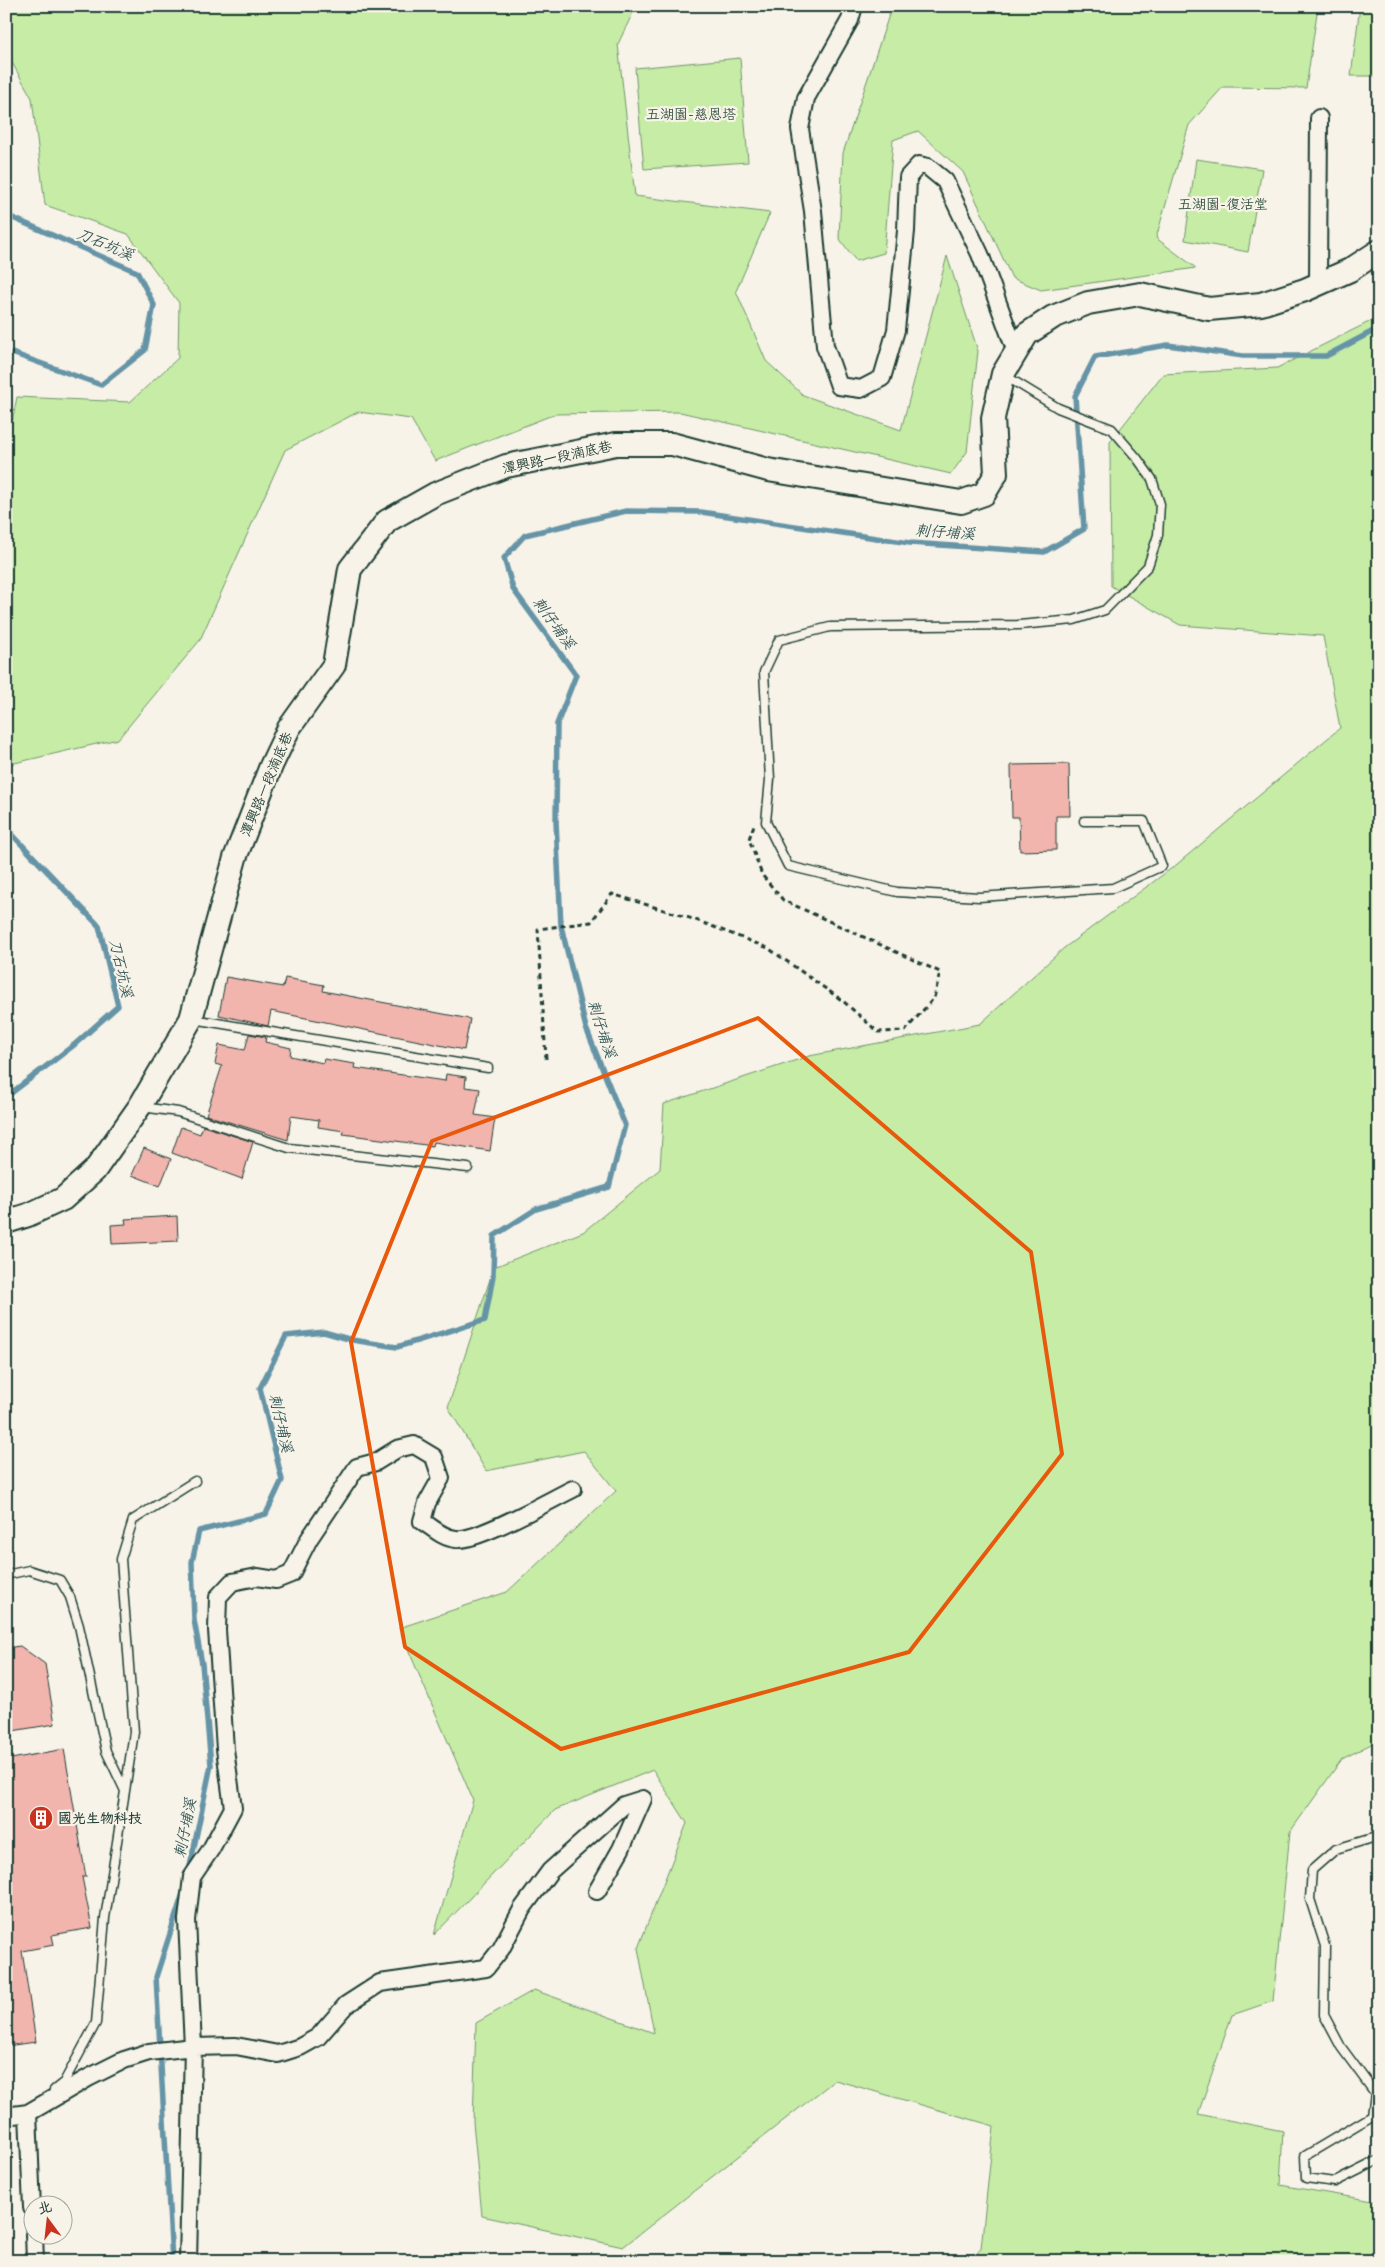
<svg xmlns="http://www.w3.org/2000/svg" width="1385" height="2267" font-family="Delius,'LXGW WenKai TC',sans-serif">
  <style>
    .green { fill: #c6eca6; stroke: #72946d }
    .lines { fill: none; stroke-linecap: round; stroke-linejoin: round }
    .stream { stroke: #6694a7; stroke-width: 5.5 }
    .building { fill: #f1b5ae; stroke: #1f3d34 }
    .lane-casing { stroke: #1f3d34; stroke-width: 11 }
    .street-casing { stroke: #1f3d34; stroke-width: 20 }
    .secondary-casing { stroke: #1f3d34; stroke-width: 26 }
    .path { stroke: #1f3d34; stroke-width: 3; stroke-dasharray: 5 4; stroke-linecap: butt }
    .lane { stroke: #f7f3e8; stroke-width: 8 }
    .street { stroke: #f7f3e8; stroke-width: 16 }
    .secondary { stroke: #f7f3e8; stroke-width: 22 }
    .marked { fill: none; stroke: #e8590c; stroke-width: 4; stroke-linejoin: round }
    .labels { text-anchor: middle; stroke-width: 4.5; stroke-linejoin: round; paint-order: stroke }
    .park-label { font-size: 14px; fill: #385745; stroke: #f7f3e8 }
    .street-label { font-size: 14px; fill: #1f3d34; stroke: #f7f3e8 }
    .poi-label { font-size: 14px; font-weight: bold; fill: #1f3d34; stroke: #f7f3e8; text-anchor: start }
    .water-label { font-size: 15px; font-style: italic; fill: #375a5a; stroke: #f7f3e8 }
  </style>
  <rect width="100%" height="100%" fill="#f7f3e8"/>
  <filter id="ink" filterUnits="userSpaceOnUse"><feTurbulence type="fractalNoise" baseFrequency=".02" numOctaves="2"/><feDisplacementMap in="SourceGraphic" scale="10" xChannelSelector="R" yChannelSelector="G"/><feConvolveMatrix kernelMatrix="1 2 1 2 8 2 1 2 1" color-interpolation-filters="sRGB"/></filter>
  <g filter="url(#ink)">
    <path class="green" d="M6 6H636L618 44 635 196 770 213 736 291 766 361 803 395 901 430 947 256 978 351 967 452 951 474 680 412 555 414 435 461 411 419 358 412 285 450 200 640 118 739 6 765V452L17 397 130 402 178 358 179 303 128 234 45 205 32 98 6 52Z
      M892 6H1318L1306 88 1223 87 1189 125 1156 238 1196 268 1041 290 1012 278 963 172 918 131 893 140 884 253 856 261 839 238 843 153Z
      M1360 6H1379V76H1351Z
      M740 58 748 162 644 169 635 68Z
      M1196 159 1262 169 1248 252 1185 240Z
      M1379 317V1740L1342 1759 1290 1832 1273 2001 1232 2015 1198 2114 1283 2131 1280 2185 1379 2202V2261H965L981 2248 994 2126 835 2080 623 2247 482 2216 473 2122 476 2023 534 1990 654 2033 638 1948 687 1823 653 1770 555 1810 434 1935 473 1800 399 1628 507 1592 616 1491 584 1451 486 1471 448 1407 494 1267 583 1232 660 1169 664 1104 809 1056 980 1024 1064 948 1176 865 1340 728 1323 636 1180 625 1111 586 1110 442 1163 374 1277 368Z"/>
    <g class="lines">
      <path class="stream" d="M6 215 137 272 154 305 145 350 101 385 12 353 6 358
        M6 828 99 926 118 1006 74 1045 6 1097
        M189 1871 211 1765 202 1664 194 1620 192 1562 199 1531 266 1514 282 1480 260 1388 286 1336 324 1332 352 1340 397 1347 485 1320 493 1276 494 1236 536 1209 609 1187 625 1125 586 1028 561 926 556 822 557 724 576 675 513 589 504 558 525 535 626 511 701 512 910 543 1044 552 1084 529 1075 396 1095 357 1168 345 1243 356H1326L1379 328
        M172 2261 156 1977 184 1890"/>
    </g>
    <path class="building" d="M1069 764 1070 816H1056V850L1020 851 1019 817H1012L1011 765Z
      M226 977 283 987 285 978 324 985 323 991 470 1019 464 1050 271 1011 268 1026 219 1015Z
      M249 1034 266 1037 265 1042 291 1048 290 1056 323 1063 324 1059 355 1064 354 1068 445 1081 446 1074 466 1077 465 1087 480 1089 475 1115 495 1118 490 1151 434 1142 433 1146 343 1134 344 1131 318 1127 319 1120 291 1116 288 1140 206 1115 222 1066 215 1064 219 1045 245 1050Z
      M203 1126 253 1142 242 1179 172 1153 181 1127 200 1134Z
      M144 1148 171 1159 160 1186 132 1175Z
      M177 1216 178 1241 112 1244 111 1225 126 1224 125 1219Z
      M20 1646 45 1664 55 1724 6 1732V1648Z
      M64 1749 86 1877H82L92 1928 52 1935 54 1945 22 1951 36 2042 6 2046V1760Z"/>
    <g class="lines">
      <g class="lane-casing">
        <path id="lane" d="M1004 375 1058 408 1112 429 1137 458 1152 479 1160 504 1158 535 1148 566 1105 610 1074 620 1019 625 830 627 779 640 764 672 770 779 766 822 788 866 897 892 979 897 1113 888 1162 866 1144 821H1084
          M193 1019 488 1068
          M142 1107 178 1112 289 1148 468 1168
          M6 1575 29 1570 60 1580 70 1597 79 1626 106 1751 125 1791 105 1918 96 2023 64 2082 54 2090
          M125 1791 134 1732 121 1559 133 1520 195 1481
          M1379 1836 1336 1849 1312 1870 1310 1899 1325 1946 1324 2015 1341 2047 1375 2093 1372 2116 1305 2156 1306 2178 1335 2182 1379 2160"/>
      </g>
      <g class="street-casing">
        <path id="street" d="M854 6 850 20 806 98 800 129 813 211 825 346 839 386 861 389 882 378 896 330 906 231 908 177 919 165 928 167 945 181 980 254 1016 352
          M1318 284 1319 118
          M28 2113 32 2208
          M6 2116 28 2113 88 2078 124 2060 149 2052 193 2047 236 2046 278 2054 300 2047 318 2037 346 2005 380 1983 486 1968 501 1949 522 1909 550 1871 624 1805 643 1799 621 1849 597 1891
          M34 2234 35 2261
          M188 2261 193 2047 187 1920 192 1877 211 1849 233 1808 225 1749 217 1630 218 1597 232 1582 257 1577 276 1580 291 1574 309 1539 357 1467 376 1462 397 1449 414 1445 434 1457 441 1478 427 1503 422 1521C433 1528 443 1538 456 1539 477 1542 550 1500 573 1489"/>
      </g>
      <g class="secondary-casing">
        <path id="secondary" d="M6 1222 28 1215 63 1199 95 1170 140 1106 191 1019 235 858 271 766 289 728 334 665 350 569 387 521 435 494 506 466 616 444H672L768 470 961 502 984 494 996 474 993 418 1003 374 1027 334 1053 317 1088 303 1140 294 1209 309 1261 304 1305 290 1350 270 1379 251"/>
      </g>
      <path class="path" d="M546 1059 538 929 591 922 612 894 693 919 768 948 843 1001 878 1032 905 1031 934 998 940 972 783 900 762 875 749 839 754 825"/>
      <use href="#lane" class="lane"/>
      <use href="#street" class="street"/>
      <use href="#secondary" class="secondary"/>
    </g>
  </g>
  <path class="marked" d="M758 1018 1031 1252 1062 1454 909 1652 561 1749 405 1647 351 1342 432 1141Z"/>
  <defs>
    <g id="building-disc" transform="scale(1.25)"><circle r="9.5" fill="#c8321e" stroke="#f7f3e8"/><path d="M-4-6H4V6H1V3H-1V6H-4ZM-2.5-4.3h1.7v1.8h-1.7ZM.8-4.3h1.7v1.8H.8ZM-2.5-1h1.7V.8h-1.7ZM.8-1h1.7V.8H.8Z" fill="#fff"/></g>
  </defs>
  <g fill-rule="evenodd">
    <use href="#building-disc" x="41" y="1818"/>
  </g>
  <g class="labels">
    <g class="park-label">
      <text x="691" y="119">五湖園-慈恩塔</text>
      <text x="1223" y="209">五湖園-復活堂</text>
    </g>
    <g class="street-label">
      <text transform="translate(557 457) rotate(-12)" y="5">潭興路一段湳底巷</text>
      <text transform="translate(266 784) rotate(-67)" y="5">潭興路一段湳底巷</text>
    </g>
    <g class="poi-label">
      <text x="58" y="1823">國光生物科技</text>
    </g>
    <g class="water-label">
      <text transform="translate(105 244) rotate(23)" y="5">刀石坑溪</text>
      <text transform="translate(945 532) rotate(4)" y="5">刺仔埔溪</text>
      <text transform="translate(554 623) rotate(54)" y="5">刺仔埔溪</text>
      <text transform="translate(121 968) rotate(77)" y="5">刀石坑溪</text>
      <text transform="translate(602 1029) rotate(72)" y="5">刺仔埔溪</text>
      <text transform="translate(281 1423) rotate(77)" y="5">刺仔埔溪</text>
      <text transform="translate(185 1828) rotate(-79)" y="5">刺仔埔溪</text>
    </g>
  </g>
  <rect width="1385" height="2267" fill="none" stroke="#f7f3e8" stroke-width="25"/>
  <rect x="12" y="12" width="1360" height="2242" fill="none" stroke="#1f3d34" stroke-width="2" filter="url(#ink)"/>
  <g transform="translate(48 2220) rotate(345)"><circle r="24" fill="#f7f3e8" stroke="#a1aaa0"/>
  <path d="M0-4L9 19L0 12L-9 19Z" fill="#c8321e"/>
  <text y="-8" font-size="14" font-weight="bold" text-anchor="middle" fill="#1f3d34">北</text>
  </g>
</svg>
